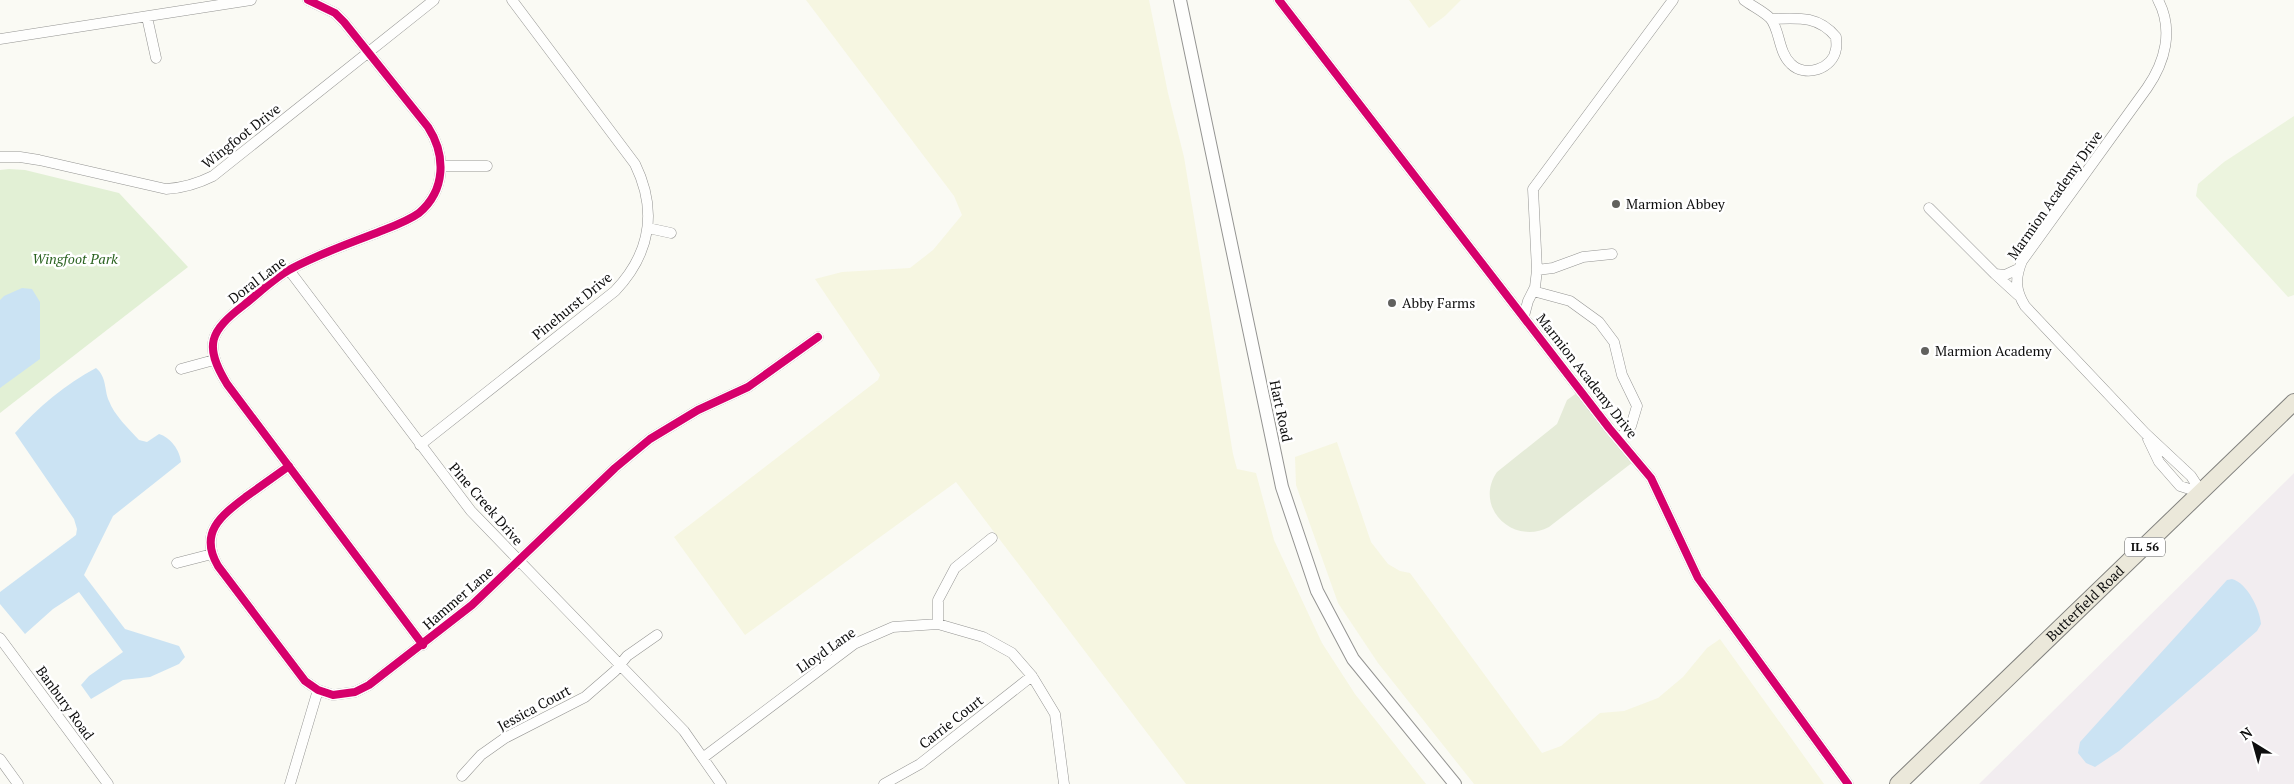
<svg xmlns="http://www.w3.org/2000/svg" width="2294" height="784" font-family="'PT Serif',serif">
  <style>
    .industrial { fill: #f2edf0 }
    .farmland { fill: #f6f6e1 }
    .green { fill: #e2f0d5 }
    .cemetery { fill: #e5ebd8 }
    .pitch { fill: #ecf4de }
    .water { fill: #cbe3f3 }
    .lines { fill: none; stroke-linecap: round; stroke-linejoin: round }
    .minor-casing { stroke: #949492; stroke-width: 11 }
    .tertiary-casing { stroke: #949492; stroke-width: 14 }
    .primary-casing { stroke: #82827f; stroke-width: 18 }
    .minor { stroke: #fefefd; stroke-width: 10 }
    .tertiary { stroke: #fefefd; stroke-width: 12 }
    .primary { stroke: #ebe8da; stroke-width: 16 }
    .cycleway-casing { stroke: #fff; stroke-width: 11 }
    .cycleway { stroke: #d6006c; stroke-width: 8 }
    .poi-dot { fill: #61615e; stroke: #fff; stroke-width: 2 }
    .labels { text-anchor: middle; stroke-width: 5; stroke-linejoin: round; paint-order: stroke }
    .shield { fill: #fff; stroke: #565656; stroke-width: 1 }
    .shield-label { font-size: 12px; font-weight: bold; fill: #0e0e0e }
    .street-label { font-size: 14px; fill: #0e0e0e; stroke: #fff }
    .poi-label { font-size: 14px; fill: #0e0e0e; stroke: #fff; text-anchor: start }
    .park-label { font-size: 14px; font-style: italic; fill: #2b6321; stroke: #fff }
  </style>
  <rect width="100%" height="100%" fill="#fafaf4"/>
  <path class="industrial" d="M2294 473V784H1979Z"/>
  <path class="farmland" d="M806 0H1149L1168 93 1184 157 1233 454 1237 469 1256 473 1274 540 1322 643 1355 694 1426 784H1186L956 482 745 635 674 537 878 380 880 375 815 279 842 272 910 268 933 250 962 215 954 196Z
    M1409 0H1461L1445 16 1429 28Z
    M1337 442 1371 542 1388 564 1400 571 1410 573 1542 753 1561 746 1600 713 1624 711 1658 698 1683 677 1707 648 1720 639 1824 784H1474L1378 663 1338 603 1296 485 1295 457Z"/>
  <path class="green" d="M9 169 25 170 119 193 188 267 0 413V170Z"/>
  <path class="cemetery" d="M1578 392 1633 462 1549 527C1513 546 1473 507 1497 472L1557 424 1567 400Z"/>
  <path class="pitch" d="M2294 116V295L2288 297 2196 196 2198 184 2224 162Z"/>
  <path class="water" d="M22 288 32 289 40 302V359L0 388V300L4 296Z
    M96 368C107 377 104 390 109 401 114 415 129 429 139 440L147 442 159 434C170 437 180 450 181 462L113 516 84 575 125 629 179 646 185 657 179 664 150 677 123 680 91 699 81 685 89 676 123 652 79 592 53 609 25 634 0 604V592L76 535 77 529 74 519 15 433C38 407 66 384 96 368Z
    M2232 579C2247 583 2260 609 2261 624L2257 631 2119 751 2095 767 2086 763 2078 753 2080 742 2227 580Z"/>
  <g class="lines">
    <g class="minor-casing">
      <path id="minor" d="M308 0 335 13 344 22 428 127C446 155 446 190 419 213 408 221 394 226 381 231 351 243 318 254 289 270 273 279 259 293 244 305 210 331 203 345 227 384L423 645
        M1279 0 1609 428 1651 478 1698 578 1848 784
        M1744 0C1752 6 1763 11 1770 18 1780 29 1778 52 1791 64 1805 78 1833 69 1836 49 1837 45 1836 41 1836 37 1818 15 1797 18 1771 19
        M2158 0C2174 30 2165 62 2147 88L2022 261C2015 278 2015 290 2025 306L2145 433 2191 476 2202 493
        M147 17 156 58
        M0 39 251 0
        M0 157H20L39 160 166 189C184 188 197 184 213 176L434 0
        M441 166H487
        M1929 208 1995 274 2005 275 2018 269
        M648 228 671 233
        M289 270 471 511 684 731 721 784
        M1537 270 1553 268 1583 257 1612 254
        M1995 274 2018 295
        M1533 291 1570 301 1599 322 1614 342 1622 375 1637 406 1631 426 1619 439
        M1524 316 1528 301 1535 287 1537 270 1533 189 1673 0
        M181 369 214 360
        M2148 439 2159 462 2180 486 2202 493
        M420 445 615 291C650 254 658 211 635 164L512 0
        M289 466C275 476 261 486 247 496 222 515 198 532 218 566L305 681 318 690 333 695 355 692 369 685 472 605 615 468 650 439 698 410 748 387 818 337
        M177 563 212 554
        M938 624V600L955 568 992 538
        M0 638 108 784
        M704 757 854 644 893 627 938 624 983 637 1012 653 1032 676 1055 714 1064 784
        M0 759 18 784
        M462 776 481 755 505 738 585 697 615 671 627 656 657 635
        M290 784 318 690
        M884 784 920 764 1032 676"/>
    </g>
    <g class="tertiary-casing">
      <path id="tertiary" d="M1180 0 1282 487 1317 591 1353 659 1455 784"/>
    </g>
    <g class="primary-casing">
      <g id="primary">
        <path id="s1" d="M1898 784 2294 402"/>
      </g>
    </g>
    <use href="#minor" class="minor"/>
    <use href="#tertiary" class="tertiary"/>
    <use href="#primary" class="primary"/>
    <g class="cycleway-casing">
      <path id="cycleway" d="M308 0 335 13 344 22 428 127C446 155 446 190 419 213 408 221 394 226 381 231 351 243 318 254 289 270 273 279 259 293 244 305 210 331 203 345 227 384L423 645
        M1279 0 1609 428 1651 478 1698 578 1848 784
        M289 466C275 476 261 486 247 496 222 515 198 532 218 566L305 681 318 690 333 695 355 692 369 685 472 605 615 468 650 439 698 410 748 387 818 337"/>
    </g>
    <use href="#cycleway" class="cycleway"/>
  </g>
  <g class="poi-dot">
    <circle cx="1616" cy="204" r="5"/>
    <circle cx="1392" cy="303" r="5"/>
    <circle cx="1925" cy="351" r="5"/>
  </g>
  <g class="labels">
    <rect class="shield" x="2125" y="537.5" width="40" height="19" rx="4"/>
    <g class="shield-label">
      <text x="2145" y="551">IL 56</text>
    </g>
    <g class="street-label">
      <text transform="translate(241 136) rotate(-38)" y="5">Wingfoot Drive</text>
      <text transform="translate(2055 195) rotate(-55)" y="5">Marmion Academy Drive</text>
      <text transform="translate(257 280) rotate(-37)" y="5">Doral Lane</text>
      <text transform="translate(572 306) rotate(-39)" y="5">Pinehurst Drive</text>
      <text transform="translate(1587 376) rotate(52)" y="5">Marmion Academy Drive</text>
      <text transform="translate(1281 411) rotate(78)" y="5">Hart Road</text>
      <text transform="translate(486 504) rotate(49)" y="5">Pine Creek Drive</text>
      <text transform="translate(458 598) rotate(-41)" y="5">Hammer Lane</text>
      <text dy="5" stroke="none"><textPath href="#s1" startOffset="260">Butterfield Road</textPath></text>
      <text transform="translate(826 650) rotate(-35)" y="5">Lloyd Lane</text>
      <text transform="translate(65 703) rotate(54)" y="5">Banbury Road</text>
      <text transform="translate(534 708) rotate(-28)" y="5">Jessica Court</text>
      <text transform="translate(951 722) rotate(-38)" y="5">Carrie Court</text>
    </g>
    <g class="poi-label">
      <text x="1626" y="209">Marmion Abbey</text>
      <text x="1402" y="308">Abby Farms</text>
      <text x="1935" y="356">Marmion Academy</text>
    </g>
    <g class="park-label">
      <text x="75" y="264">Wingfoot Park</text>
    </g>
  </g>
  <g transform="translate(2254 744) rotate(323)" stroke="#ffffff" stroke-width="4" paint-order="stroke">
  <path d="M0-4L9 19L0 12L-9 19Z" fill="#0e0e0e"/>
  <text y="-8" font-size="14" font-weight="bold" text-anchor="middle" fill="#0e0e0e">N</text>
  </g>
</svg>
